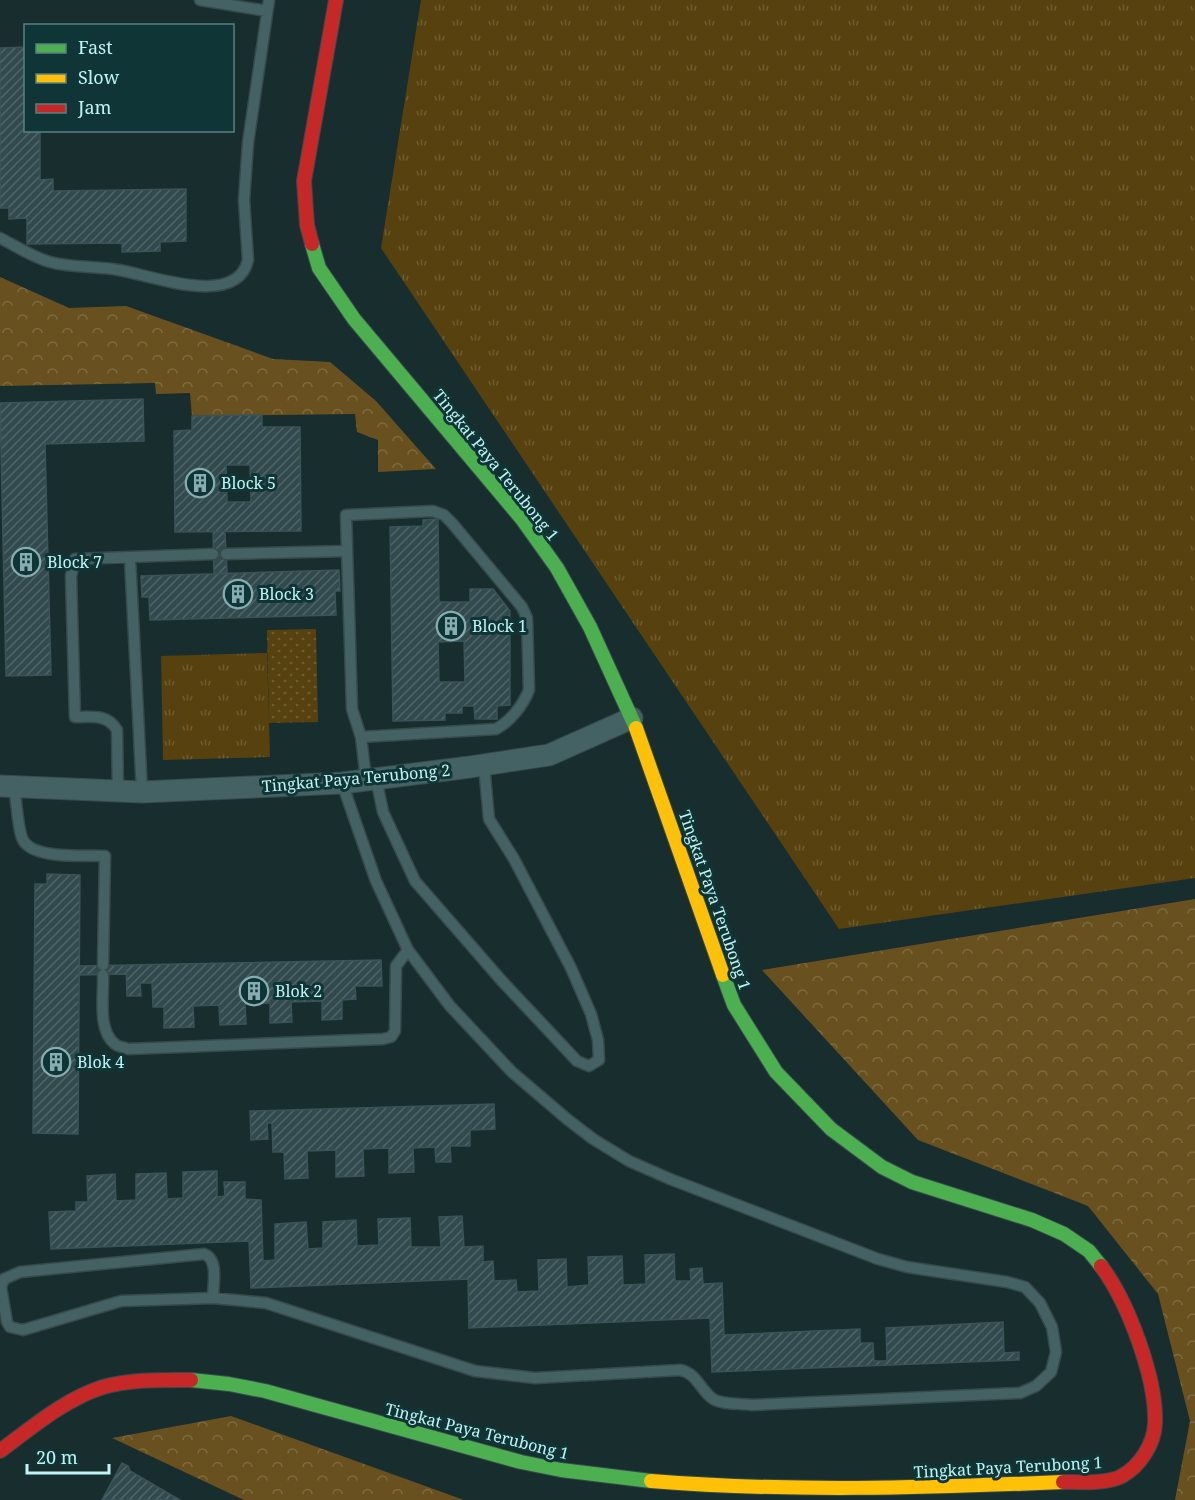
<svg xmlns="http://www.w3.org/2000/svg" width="1195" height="1500" font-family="'Noto Serif',serif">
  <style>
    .grass { fill: url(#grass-tufts) }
    .forest { fill: url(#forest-crowns) }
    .park { fill: url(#park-dots) }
    .building { fill: url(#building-hatch); stroke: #395358; stroke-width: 1.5; fill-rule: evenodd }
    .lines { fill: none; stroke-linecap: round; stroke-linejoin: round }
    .lane-casing { stroke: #374a4b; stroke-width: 13 }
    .street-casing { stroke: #374a4b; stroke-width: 23 }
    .fast-casing { stroke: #374a4b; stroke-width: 16 }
    .slow-casing { stroke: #374a4b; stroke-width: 16 }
    .jam-casing { stroke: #374a4b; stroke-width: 16 }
    .lane { stroke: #446264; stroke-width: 10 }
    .street { stroke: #446264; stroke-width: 21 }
    .fast { stroke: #4caf50; stroke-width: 14 }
    .slow { stroke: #ffc107; stroke-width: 14 }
    .jam { stroke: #c62828; stroke-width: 14 }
    .labels { text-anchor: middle; stroke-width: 6; stroke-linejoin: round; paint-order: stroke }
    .street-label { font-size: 16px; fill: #c1f4f6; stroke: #103536 }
    .poi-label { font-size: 16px; fill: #c1f4f6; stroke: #103536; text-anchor: start }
  </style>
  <defs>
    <pattern id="grass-tufts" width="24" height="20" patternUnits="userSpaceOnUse" patternTransform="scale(1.5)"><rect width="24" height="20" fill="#57410e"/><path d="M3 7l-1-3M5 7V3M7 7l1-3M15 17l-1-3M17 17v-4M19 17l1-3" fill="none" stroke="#6d5d32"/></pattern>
    <pattern id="forest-crowns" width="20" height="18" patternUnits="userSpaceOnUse" patternTransform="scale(1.5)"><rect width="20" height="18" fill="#69511f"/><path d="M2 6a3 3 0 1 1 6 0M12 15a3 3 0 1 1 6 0" fill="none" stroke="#7d6b40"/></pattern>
    <pattern id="park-dots" width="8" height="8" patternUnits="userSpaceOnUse" patternTransform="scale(1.5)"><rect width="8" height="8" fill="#57410e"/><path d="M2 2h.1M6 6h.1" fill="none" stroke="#6d5d32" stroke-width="1.8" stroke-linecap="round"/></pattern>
    <pattern id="building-hatch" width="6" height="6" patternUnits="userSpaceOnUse" patternTransform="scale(1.5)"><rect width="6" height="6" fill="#324a4e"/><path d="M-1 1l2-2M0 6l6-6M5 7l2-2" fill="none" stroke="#4e6568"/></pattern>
  </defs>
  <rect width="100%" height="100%" fill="#182d2e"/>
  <path class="grass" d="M421 0H1195V878L839 929 381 248Z
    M267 653 270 757 163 760 161 656Z"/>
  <path class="forest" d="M0 277 69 308 126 306 273 359 330 362 376 401 436 469 378 472V440L357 432 355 414 192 416 190 393 156 394 155 383 0 386Z
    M1195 899V1500H1175L1190 1421 1158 1294 1088 1206 918 1140 762 970Z
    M231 1416 464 1500H244L112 1438Z"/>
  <path class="park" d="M316 629 318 722 269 723 267 630Z"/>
  <path class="building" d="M26 47V130H40V180L53 179V191L186 189V241L160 242V251L122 252V243L27 244V218L9 219V208H0V48Z
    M143 399 144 441 45 444 51 675 6 676 0 403Z
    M262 415V427H300L301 531 175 532 174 431 192 430V416ZM226 465H250L251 502H227Z
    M438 519 439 602H470V589H493L510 611V705L497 706V719H475L474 706H462V713H445V720L393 721 390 527 423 526V520ZM464 641 465 682H439L438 642Z
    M213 532H225L227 573 214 574Z
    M339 570 340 591H335L336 615 150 620 149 597H142L141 576Z
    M47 874 80 875 78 1134 33 1133 35 884H47Z
    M381 960 382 986H355L356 999 342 1000V1019L322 1020V1001L291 1002 292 1022 270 1023V1003L245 1004 246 1024 220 1025 219 1005 193 1006 194 1027 164 1028V1007H153L152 983H140L141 996H127L126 965Z
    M126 965V974L79 975V966Z
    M494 1104 495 1129 470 1130V1146H450L451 1162H436L435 1147 413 1148 414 1172 389 1173V1148L363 1149 364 1176 336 1177V1150L307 1151 308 1178 285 1179 284 1152H273L272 1123H267L268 1139 251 1140 250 1111Z
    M217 1171V1197L225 1196 224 1182H245V1199L261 1200 263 1261 275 1260V1224L306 1222 308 1249 323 1248V1222L356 1220 357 1246 379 1245 378 1219 410 1218 411 1247H441L439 1217 462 1216 464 1247 483 1246V1262L493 1261 494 1281 516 1280 517 1292 539 1291 538 1260 566 1259 567 1287 589 1285 588 1257 622 1256 623 1285 646 1284 645 1255 674 1254 675 1281H691L690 1269 702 1268 703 1284 722 1283 724 1335 860 1329V1343H873L874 1361H887L886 1328 1003 1322 1004 1353 1019 1352V1360L712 1372 710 1318 469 1328 468 1279 251 1288 249 1241 51 1249 49 1212 76 1211V1202H88L87 1176 115 1174 116 1201 136 1200V1174L166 1173 167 1199 183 1198V1172Z
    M122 1463 128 1466 130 1471 180 1500H102Z"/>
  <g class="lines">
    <g class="lane-casing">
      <path id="lane" d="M200 0 267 11
        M0 238C16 246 32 257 50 262 72 268 96 266 119 270 150 275 237 309 248 260L244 200 248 143 269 0
        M226 554 347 551
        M130 558 142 792
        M361 737 496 729C511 721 523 705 529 690L527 618 522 607 452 523 444 515 433 511 346 515 352 709 361 737 366 779
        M376 778 383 812 415 881 501 980 577 1061 589 1066 599 1060 598 1040 591 1014 571 968 514 859 489 819 484 765
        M14 787C17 803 17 823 22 838 30 860 85 855 105 856L103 965
        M118 791 117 730C108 714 92 717 75 717L71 576 75 559 213 554
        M103 975C104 995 97 1030 115 1044 118 1047 124 1047 128 1049L383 1039 391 1037 395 1031 396 966 408 950
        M204 1254C219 1259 213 1285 213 1298L121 1301 23 1330 10 1327 7 1322 1 1287 4 1279 20 1272Z
        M213 1298 266 1303 475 1371 535 1378 680 1370C697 1373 700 1390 713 1399 723 1405 740 1403 752 1405L1020 1393 1036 1386 1051 1372 1056 1352 1052 1327 1040 1303 1025 1287 1007 1282 907 1267 878 1259 670 1179 629 1161 593 1139 567 1119 512 1072 450 1006 408 950 376 881 342 783"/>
    </g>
    <g class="street-casing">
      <path id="street" d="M0 786 142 792 342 783 470 767 549 755 632 718"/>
    </g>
    <g class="fast-casing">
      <path id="fast" d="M312 244 319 268 354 319 522 519 557 568 590 627 636 728
        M723 975 734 1005 776 1072 831 1129 882 1167 912 1182 1032 1220 1064 1234 1089 1251 1101 1266
        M191 1380 229 1384 265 1391 521 1462 561 1470 651 1481"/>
    </g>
    <g class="slow-casing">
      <path id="slow" d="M636 728 723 975
        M651 1481C788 1492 925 1488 1063 1482"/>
    </g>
    <g class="jam-casing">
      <path id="jam" d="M312 244 307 225 304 181 336 0
        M0 1451C31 1428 65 1399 103 1387 131 1379 162 1380 191 1380
        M1063 1482C1079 1482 1108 1484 1122 1476 1140 1466 1154 1444 1155 1424 1157 1379 1128 1302 1101 1266"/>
    </g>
    <use href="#lane" class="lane"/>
    <use href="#street" class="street"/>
    <use href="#fast" class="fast"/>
    <use href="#slow" class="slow"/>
    <use href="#jam" class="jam"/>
  </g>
  <defs>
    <g id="building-ring" transform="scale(1.5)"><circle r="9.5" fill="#103536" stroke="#86aeb0" stroke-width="1.5"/><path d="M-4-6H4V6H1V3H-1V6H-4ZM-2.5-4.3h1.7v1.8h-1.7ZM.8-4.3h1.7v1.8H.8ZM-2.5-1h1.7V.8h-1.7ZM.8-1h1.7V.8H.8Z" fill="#86aeb0"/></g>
  </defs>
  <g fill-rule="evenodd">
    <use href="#building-ring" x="200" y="483"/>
    <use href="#building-ring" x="26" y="562"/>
    <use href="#building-ring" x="238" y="594"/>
    <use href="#building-ring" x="451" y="626"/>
    <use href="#building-ring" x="254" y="991"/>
    <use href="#building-ring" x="56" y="1062"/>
  </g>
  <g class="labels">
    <g class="street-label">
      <text transform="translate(496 465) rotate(51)" y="6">Tingkat Paya Terubong 1</text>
      <text transform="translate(356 778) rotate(-5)" y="6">Tingkat Paya Terubong 2</text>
      <text transform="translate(715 900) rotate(71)" y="6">Tingkat Paya Terubong 1</text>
      <text transform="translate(477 1431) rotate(14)" y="6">Tingkat Paya Terubong 1</text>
      <text transform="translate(1008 1467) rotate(-3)" y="6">Tingkat Paya Terubong 1</text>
    </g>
    <g class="poi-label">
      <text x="221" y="489">Block 5</text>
      <text x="47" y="568">Block 7</text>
      <text x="259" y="600">Block 3</text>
      <text x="472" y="632">Block 1</text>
      <text x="275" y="997">Blok 2</text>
      <text x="77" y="1068">Blok 4</text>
    </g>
  </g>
  <rect x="24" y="24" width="210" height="108" fill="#103536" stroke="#578183" stroke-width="1.5"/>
  <rect x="36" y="44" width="30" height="9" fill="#4caf50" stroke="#578183" stroke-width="1.5"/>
  <text x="78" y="54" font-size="18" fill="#c1f4f6">Fast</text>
  <rect x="36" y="74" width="30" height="9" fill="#ffc107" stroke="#578183" stroke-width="1.5"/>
  <text x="78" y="84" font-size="18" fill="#c1f4f6">Slow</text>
  <rect x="36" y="104" width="30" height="9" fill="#c62828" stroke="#578183" stroke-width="1.5"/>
  <text x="78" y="114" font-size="18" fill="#c1f4f6">Jam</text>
  <path d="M27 1464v9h82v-9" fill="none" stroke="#c1f4f6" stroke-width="3"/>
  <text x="36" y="1464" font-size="18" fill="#c1f4f6" stroke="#103536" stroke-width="4.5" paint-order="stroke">20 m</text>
</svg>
